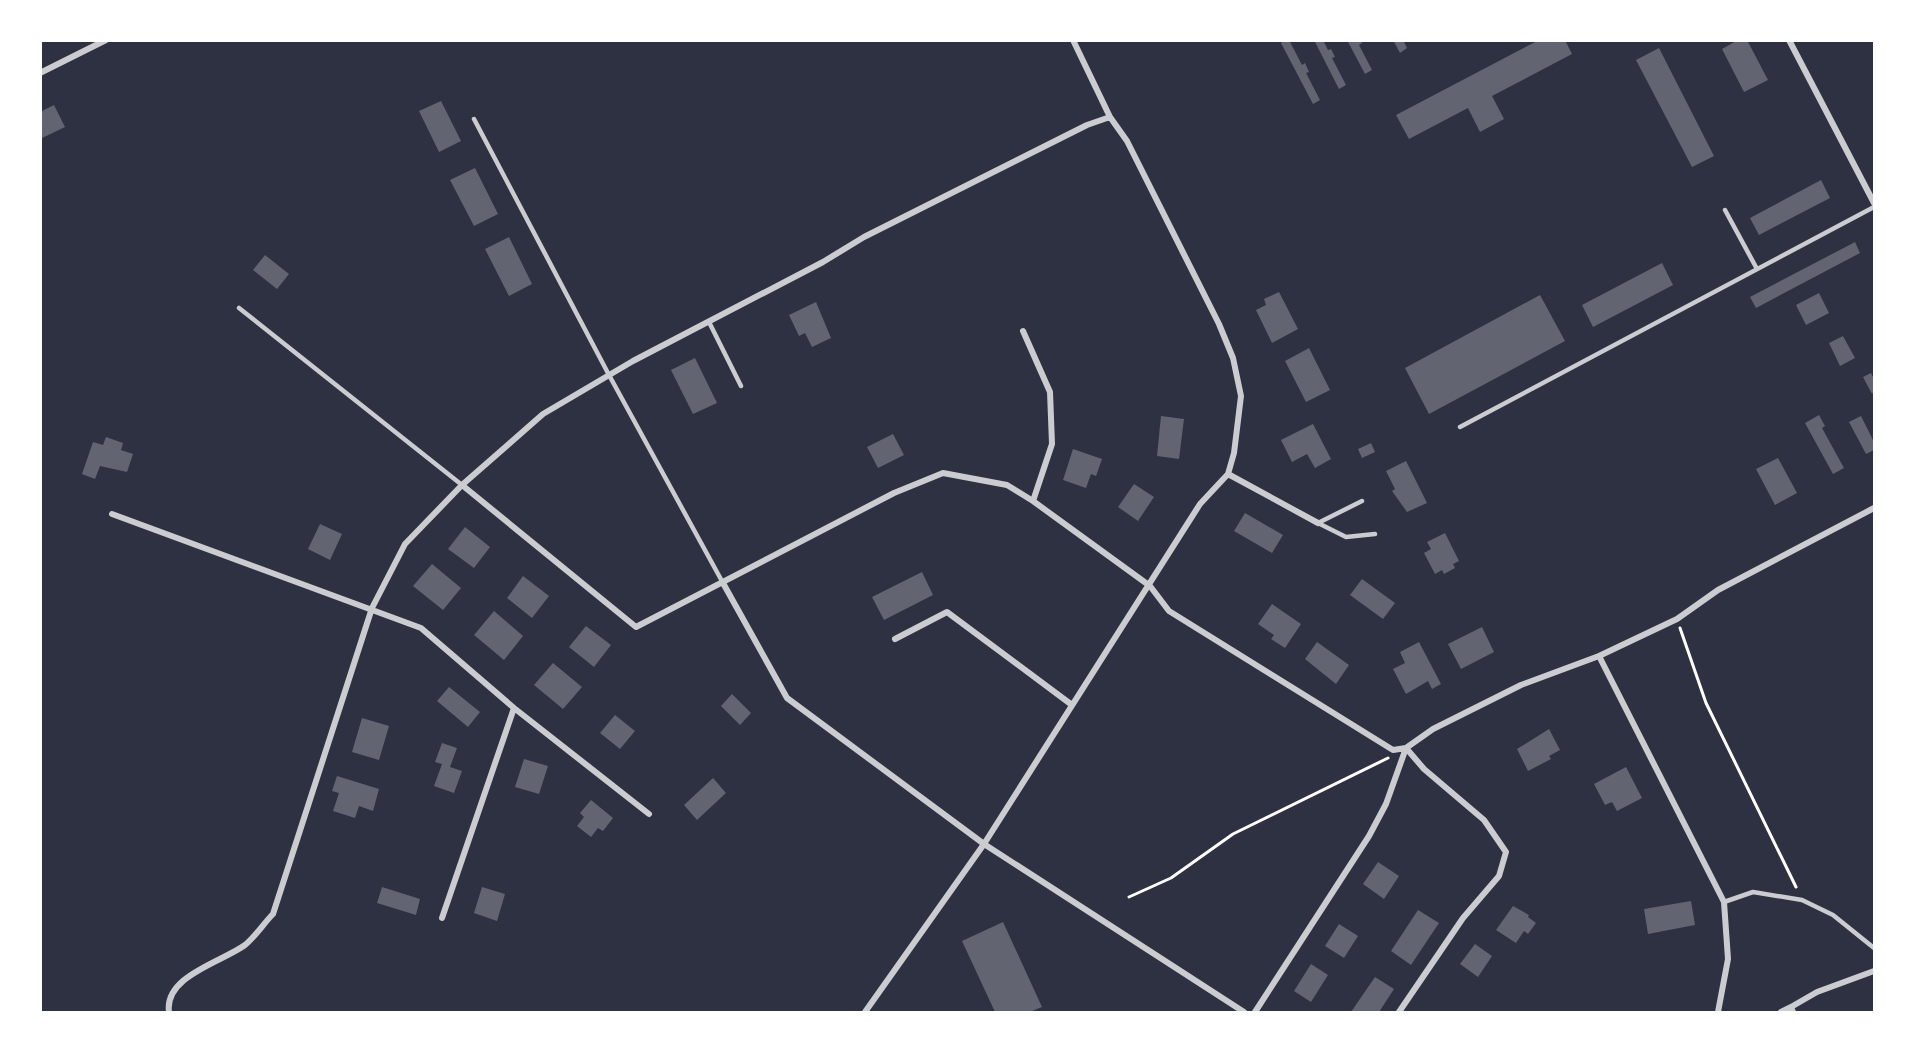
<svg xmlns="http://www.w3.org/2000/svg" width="1915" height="1053" font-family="'Golos Text',sans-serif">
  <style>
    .building { fill: #626471 }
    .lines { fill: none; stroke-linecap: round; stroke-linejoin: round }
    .path { stroke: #fff; stroke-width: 3 }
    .service { stroke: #caccd0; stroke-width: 4.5 }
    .minor { stroke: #caccd0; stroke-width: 6 }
  </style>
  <rect width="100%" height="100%" fill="#2d3142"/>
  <path class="building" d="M1285 40H1289L1302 65 1305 63 1309 72 1306 73 1320 100 1313 104 1281 43Z
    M1314 40H1323L1328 50 1331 49 1335 57 1332 58 1346 85 1339 89Z
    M1347 40H1361L1362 43 1359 45 1372 70 1365 74Z
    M1393 40H1403L1407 48 1400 53Z
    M1539 40H1565L1572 54 1492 96 1504 119 1480 132 1468 108 1409 139 1396 115Z
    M1738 40H1747L1768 80 1744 92 1722 49Z
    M1659 48 1714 156 1692 167 1636 60Z
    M441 101 461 141 439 152 419 111Z
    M54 105 65 127 40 139V112Z
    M475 168 498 214 474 226 450 180Z
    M1821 180 1830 198 1759 235 1750 218Z
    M509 237 532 284 509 296 485 249Z
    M1855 242 1860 253 1756 308 1750 297Z
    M265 255 289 274 277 289 253 270Z
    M1662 263 1673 285 1593 327 1582 305Z
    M1279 292 1298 329 1272 343 1256 310 1266 305 1264 299Z
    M1819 293 1829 313 1806 325 1796 305Z
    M1540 295 1565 341 1429 414 1405 368Z
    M816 302 831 338 812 347 805 333 799 336 789 315Z
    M1843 336 1855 358 1840 366 1829 343Z
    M1309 348 1330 390 1306 402 1285 361Z
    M695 358 717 403 693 414 671 370Z
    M1871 373 1874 379V392L1872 394 1863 377Z
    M1819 415 1825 426 1822 428 1844 468 1833 474 1805 423Z
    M1161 416 1184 419 1179 459 1157 456Z
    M1861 416 1874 442V450L1866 454 1849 422Z
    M1313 424 1331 459 1315 468 1307 454 1292 462 1281 440Z
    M893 434 904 455 878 468 867 447Z
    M106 437 123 443 121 450 133 454 127 472 100 466 95 479 82 474 93 442 103 445Z
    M1371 443 1375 452 1362 458 1358 449Z
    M1073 449 1102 459 1096 476 1091 474 1086 488 1063 480Z
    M1778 458 1797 493 1775 505 1756 469Z
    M1406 461 1427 503 1407 512 1392 491 1395 489 1386 471Z
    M1134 484 1154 497 1138 521 1118 507Z
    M1245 513 1283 535 1272 553 1234 531Z
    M320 524 342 534 330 560 308 549Z
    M465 527 490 547 474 568 448 549Z
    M1445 533 1459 561 1453 564 1455 568 1444 574 1442 570 1435 574 1424 553 1431 549 1427 542Z
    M432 564 461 588 443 610 413 586Z
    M922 572 933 595 884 620 872 597Z
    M523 576 549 596 532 618 507 598Z
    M1362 579 1395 603 1383 619 1350 595Z
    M1272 604 1301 624 1285 648 1271 639 1274 635 1258 624Z
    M494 611 523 636 504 660 474 635Z
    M586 626 611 645 594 667 569 647Z
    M1482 627 1494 652 1461 669 1448 644Z
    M1317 642 1349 665 1336 684 1305 659Z
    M1419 642 1441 684 1432 689 1428 681 1406 694 1393 669 1405 663 1400 652Z
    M553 663 582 687 563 709 534 685Z
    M449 687 480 712 468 727 437 701Z
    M732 694 751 713 740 725 721 706Z
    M615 715 635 731 620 749 600 733Z
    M362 718 389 726 379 760 352 752Z
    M1549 729 1560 750 1549 756 1551 759 1528 771 1517 749Z
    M442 743 457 748 450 767 462 771 454 793 434 786 442 764 435 762Z
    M524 759 548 766 539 794 515 787Z
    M1626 767 1642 798 1617 811 1612 802 1605 805 1594 784Z
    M337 776 379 789 373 811 359 806 355 818 333 811 339 793 332 791Z
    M713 778 726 793 697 820 684 805Z
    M591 800 613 818 603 831 598 828 591 837 577 826 584 817 580 813Z
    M1378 862 1399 876 1384 899 1363 884Z
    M382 887 420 899 416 915 377 903Z
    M482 887 505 894 497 921 474 913Z
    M1691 901 1695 925 1648 934 1644 909Z
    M1513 906 1529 915 1528 917 1536 923 1528 934 1524 931 1516 943 1496 930Z
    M1418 910 1439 923 1411 965 1391 951Z
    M1003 922 1042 1007 1030 1012H995L962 941Z
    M1339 924 1358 936 1344 958 1325 946Z
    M1475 944 1492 956 1478 977 1460 964Z
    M1311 964 1328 975 1311 1002 1294 991Z
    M1375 977 1394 989 1379 1012H1351Z"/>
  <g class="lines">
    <path class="path" d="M1680 628 1706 703 1796 887
      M1129 897 1171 878 1233 834 1388 758"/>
    <path class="service" d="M474 119 609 375 723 583
      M1725 210 1757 269
      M239 308 462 485
      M709 322 741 386
      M1460 427 1874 207
      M1362 501 1318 523 1346 537 1375 534
      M1724 902 1753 892 1802 900 1833 915 1874 948"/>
    <path class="minor" d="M1789 40 1874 203
      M40 73 106 40
      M1023 331 1050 392 1052 444 1033 501
      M1228 474 1318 523
      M462 485 636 627 894 493 943 473 1007 485 1033 501 1150 586 1169 611 1393 750 1406 748
      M112 514 421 628 514 708 649 814
      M723 583 787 698 984 844 1244 1012
      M895 639 947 612 1072 705
      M1599 656 1724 902 1728 959 1718 1012
      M442 918 514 708
      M169 1012C164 976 222 962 245 945 255 937 264 923 273 914L372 608 405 544 462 485 543 414 633 361 823 262 864 237 1087 125 1110 117
      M865 1012 984 844 1200 504 1228 474 1234 453 1241 396 1233 358 1219 324 1127 141 1110 117 1073 40
      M1255 1012 1369 836 1386 804 1406 748 1433 729 1521 685 1599 656 1677 619 1718 590 1874 508
      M1399 1012 1463 918 1499 876 1506 852 1484 820 1424 769 1406 748
      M1781 1012 1791 1007
      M1793 1012 1791 1007 1817 992 1874 971"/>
  </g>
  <rect width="1915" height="1053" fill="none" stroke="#ffffff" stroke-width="84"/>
</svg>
